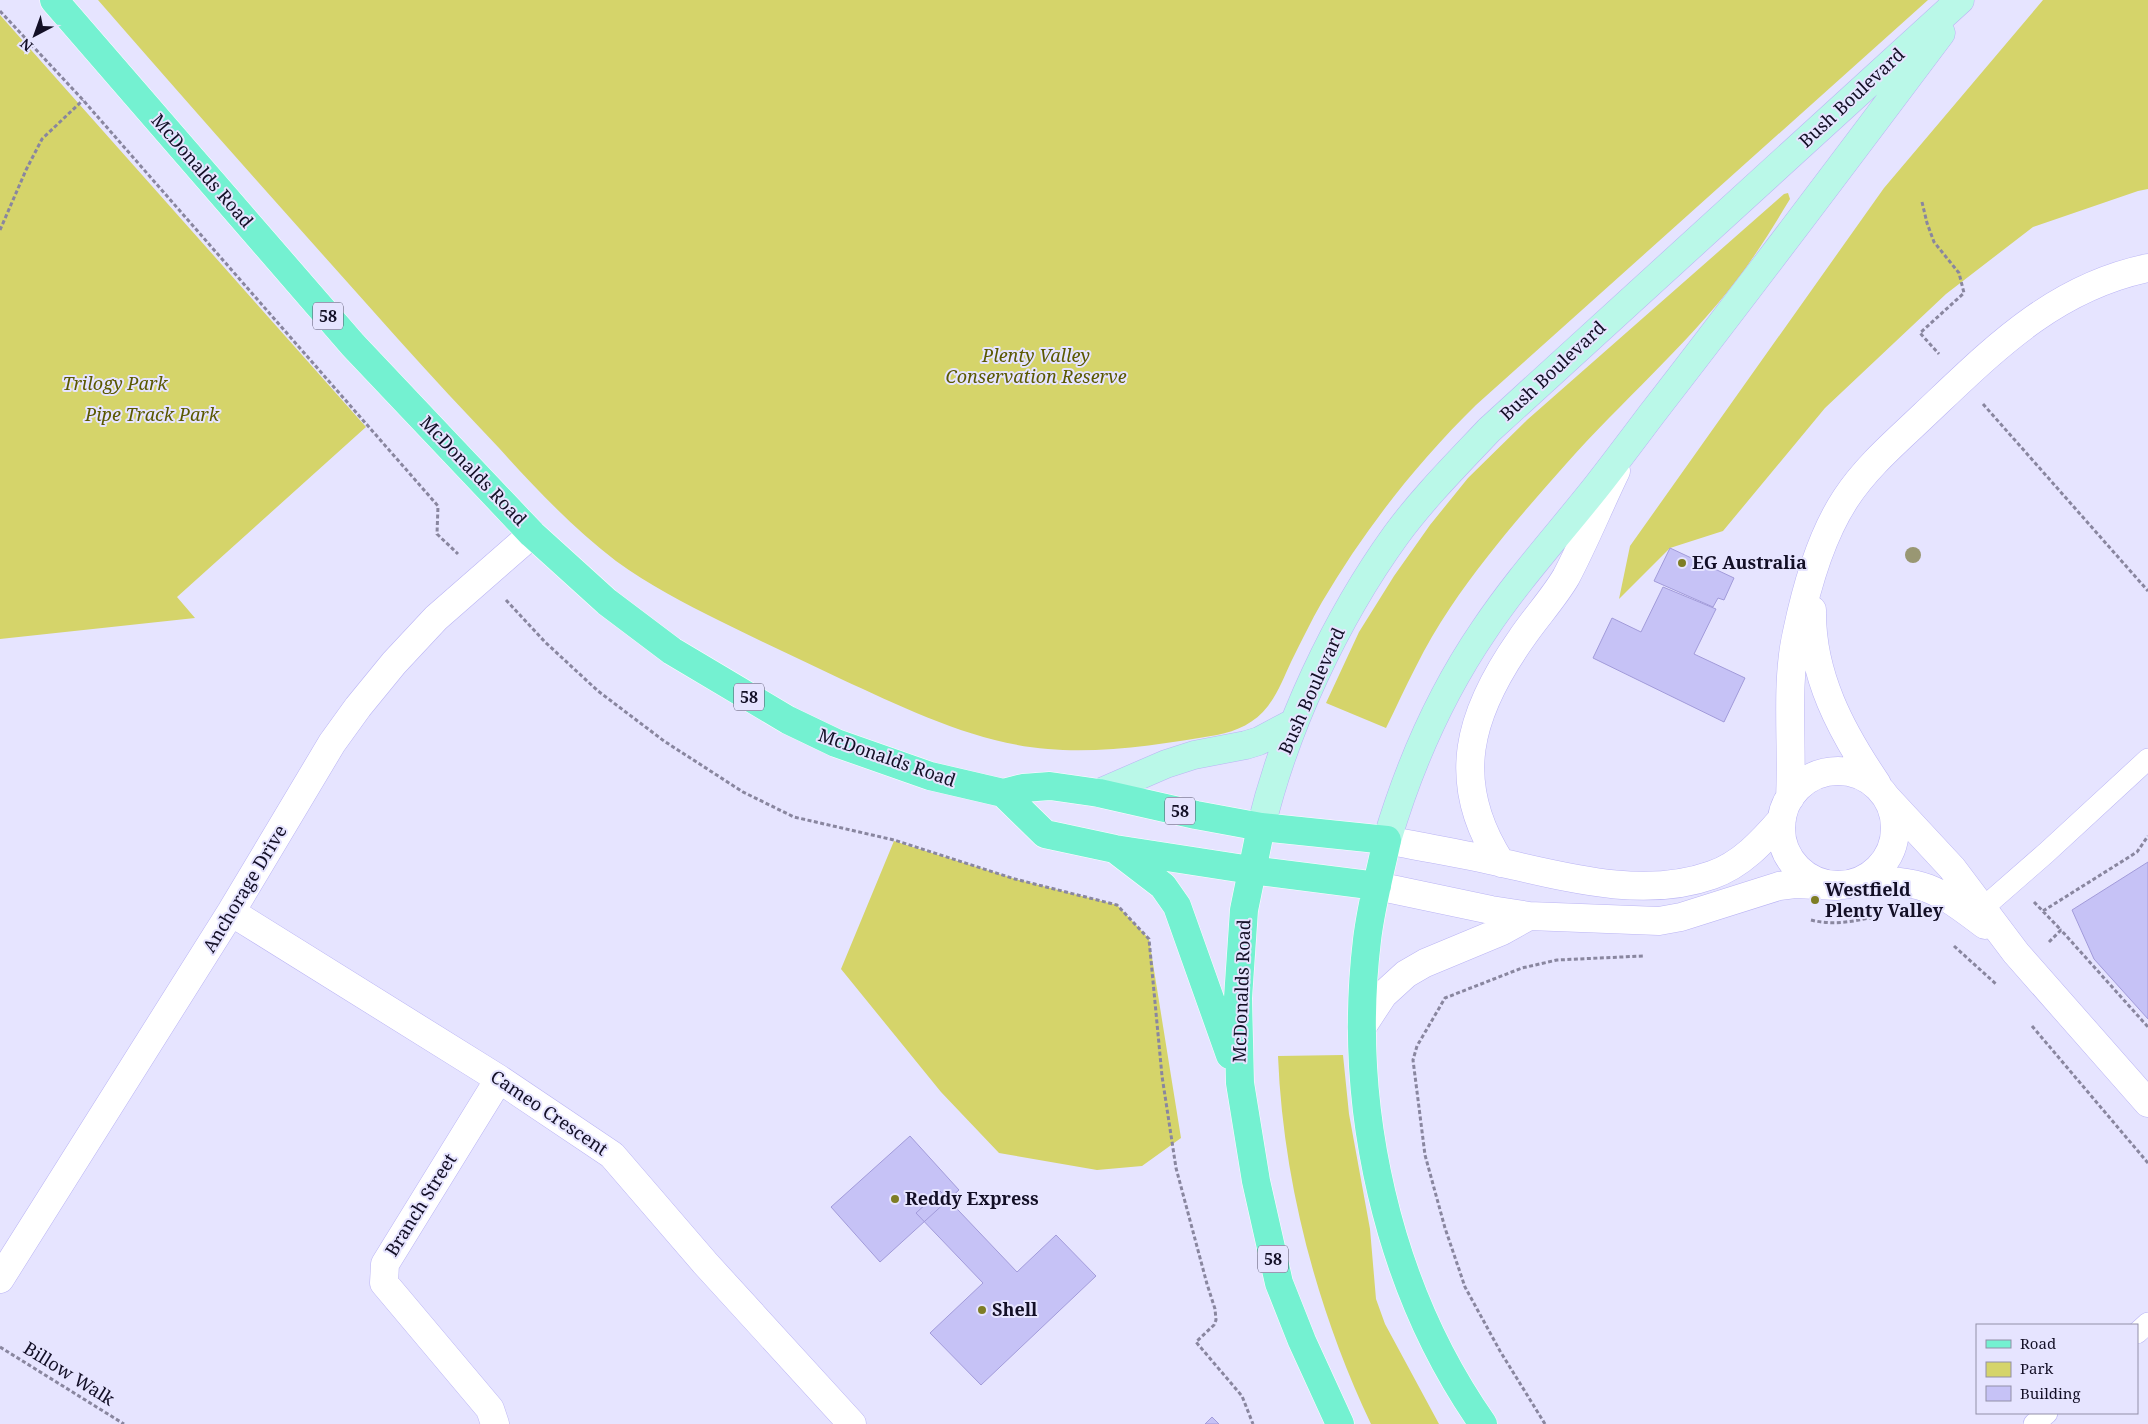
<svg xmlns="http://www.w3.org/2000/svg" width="2148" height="1424" font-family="'Noto Serif',serif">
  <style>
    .green { fill: #d5d46a }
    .building { fill: #c6c2f6; stroke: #a29bda }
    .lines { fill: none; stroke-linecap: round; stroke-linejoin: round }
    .service-casing { stroke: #bab4f4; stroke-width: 22 }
    .minor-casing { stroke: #bab4f4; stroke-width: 29 }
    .secondary-casing { stroke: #bab4f4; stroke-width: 29 }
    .primary-casing { stroke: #fff; stroke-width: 29 }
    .path { stroke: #89869f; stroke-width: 3; stroke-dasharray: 4 2.5; stroke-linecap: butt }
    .service { stroke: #fff; stroke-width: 21 }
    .minor { stroke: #fff; stroke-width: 28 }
    .secondary { stroke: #baf8e8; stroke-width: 28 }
    .primary { stroke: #74f1d1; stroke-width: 28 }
    .tree { fill: #999773 }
    .poi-dot { fill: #7e7d25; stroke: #e6e4ff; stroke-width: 2 }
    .labels { text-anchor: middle; stroke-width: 4; stroke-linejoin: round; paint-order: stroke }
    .shield { fill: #e6e4ff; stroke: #524f67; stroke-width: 1 }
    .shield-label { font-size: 16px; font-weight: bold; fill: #130f26 }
    .street-label { font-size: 18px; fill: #130f26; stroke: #e6e4ff }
    .park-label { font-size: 18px; font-style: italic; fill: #5a5800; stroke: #e6e4ff }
    .poi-label { font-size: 18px; font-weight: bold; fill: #130f26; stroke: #e6e4ff; text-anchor: start }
  </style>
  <rect width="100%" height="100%" fill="#e6e4ff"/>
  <path class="green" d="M98 0H1928L1476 405C1416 464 1365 529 1322 602 1311 621 1301 642 1291 662 1284 677 1278 693 1268 706 1255 723 1237 731 1217 735 1164 744 1101 754 1048 749 974 743 907 709 841 679 801 660 760 641 720 621 684 603 649 585 616 561 573 528 535 488 499 448 465 412 431 376 398 339 298 227 197 114 98 0Z
    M2043 0H2148V189L2138 191 2033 227 1946 294 1825 408 1723 531 1670 548 1619 599 1630 546 1884 188Z
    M0 15 366 427 177 597 195 618 0 639Z
    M1788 193 1790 199C1773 227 1756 255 1736 281 1685 347 1621 402 1566 464 1526 509 1484 557 1450 608 1424 646 1406 687 1386 728L1326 703 1359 632 1394 576 1430 525 1468 478 1527 420 1784 194Z
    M894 841 1015 879 1117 905 1149 939 1181 1138 1142 1166 1097 1170 999 1153 941 1092 841 969Z
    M1343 1055 1349 1114 1370 1229 1376 1299 1385 1324 1439 1424H1371C1317 1310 1283 1182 1278 1056Z"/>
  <path class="building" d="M1670 548 1734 578 1724 600 1718 598 1713 607 1654 581Z
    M1663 587 1716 609 1694 654 1745 678 1724 722 1593 658 1612 618 1641 632Z
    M2148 862V1019L2094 959 2072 910Z
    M910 1136 959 1190 880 1262 831 1207Z
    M940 1191 1017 1272 1056 1235 1096 1276 981 1385 930 1333 983 1283 916 1213Z
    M1212 1417 1219 1424H1205Z"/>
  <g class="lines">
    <g class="service-casing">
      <path id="service" d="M1983 908 2046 853 2148 759
        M2137 1333 2148 1323
        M2034 1424 2047 1413"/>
    </g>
    <g class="minor-casing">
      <path id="minor" d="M1812 610C1811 675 1841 731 1877 784
        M1781 828a57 57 0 1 1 114 0a57 57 0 1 1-114 0Z
        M1790 798C1793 744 1785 684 1797 632 1806 589 1822 534 1846 498 1867 466 1897 441 1924 415 1992 351 2052 288 2148 268
        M1887 798 1952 868 2016 953 2148 1103
        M1387 840C1426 848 1464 854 1503 863 1569 878 1645 899 1712 875 1741 865 1762 842 1782 819
        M1501 863C1448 781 1469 713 1521 639 1535 618 1553 599 1566 577 1584 543 1599 506 1616 471
        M1860 881C1923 879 1936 888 1985 925
        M1377 886 1491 910 1529 916 1659 921 1681 917 1779 886 1795 884 1837 886
        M231 912 499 1079 612 1155 705 1263 852 1424
        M1362 1027 1383 995 1406 974 1425 963 1502 931 1529 916
        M0 1279 231 912 332 743 358 707 394 663 436 618 532 534
        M495 1424 490 1409 384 1283 385 1264 499 1079"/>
    </g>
    <g class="secondary-casing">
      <path id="secondary" d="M1099 793 1166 764 1194 755 1246 745 1259 741 1293 723
        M1261 827C1285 727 1336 618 1396 535 1423 498 1457 464 1489 430L1960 0
        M1387 840C1409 766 1441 693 1484 630 1518 579 1559 534 1597 486 1615 463 1633 439 1651 415 1749 289 1845 161 1941 33"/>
    </g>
    <g class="primary-casing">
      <path id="primary" d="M54 0 353 345 532 534 607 602 672 651 788 720 836 743 930 776 1003 793 1023 788 1050 786 1099 793 1196 815 1261 827 1387 840C1380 873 1371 906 1367 940 1347 1106 1387 1287 1483 1424
        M1003 793 1045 834 1115 849 1251 870 1377 886
        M1261 827 1244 910 1238 998 1240 1083 1256 1181 1279 1283 1302 1341 1340 1424
        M1116 850 1163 886 1177 906 1230 1055"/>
    </g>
    <path class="path" d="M0 11 83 100 438 506 437 534 458 554
      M1922 202 1927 223 1934 242 1959 273 1964 293 1920 333 1939 354
      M0 230 26 170 42 139 83 100
      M1983 404 2148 591
      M506 600 545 642 598 691 664 741 743 792 794 817 894 840 1015 879 1117 905 1149 939 1162 1076 1176 1168 1207 1284 1215 1309 1216 1320 1214 1325 1196 1342 1242 1396 1253 1424
      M2034 902 2061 930
      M2043 911 2137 852 2148 836
      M1811 920C1834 926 1856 921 1878 916
      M2049 942 2061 930 2148 1027
      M1954 946 1996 984
      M2032 1026 2148 1163
      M0 1347 124 1424
      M1545 1424 1500 1351 1465 1287 1445 1228 1425 1155 1413 1060 1417 1046 1445 998 1522 968 1557 960 1643 956"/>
    <use href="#service" class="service"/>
    <use href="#minor" class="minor"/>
    <use href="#secondary" class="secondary"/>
    <use href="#primary" class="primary"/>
  </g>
  <circle class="tree" cx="1913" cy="555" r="8"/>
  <g class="poi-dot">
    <circle cx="1682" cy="563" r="5"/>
    <circle cx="1815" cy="900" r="5"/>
    <circle cx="895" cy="1199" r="5"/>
    <circle cx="982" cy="1310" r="5"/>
  </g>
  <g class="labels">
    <g class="shield">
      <rect x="313" y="302.5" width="30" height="27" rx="4"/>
      <rect x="734" y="683.5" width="30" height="27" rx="4"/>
      <rect x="1165" y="797.5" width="30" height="27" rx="4"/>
      <rect x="1258" y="1245.5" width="30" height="27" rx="4"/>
    </g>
    <g class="shield-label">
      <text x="328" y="322">58</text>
      <text x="749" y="703">58</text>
      <text x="1180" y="817">58</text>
      <text x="1273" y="1265">58</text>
    </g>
    <g class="street-label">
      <text transform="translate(1852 98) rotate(-43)" y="6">Bush Boulevard</text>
      <text transform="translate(202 171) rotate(49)" y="6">McDonalds Road</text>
      <text transform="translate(1553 371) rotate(-43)" y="6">Bush Boulevard</text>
      <text transform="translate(473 471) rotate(46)" y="6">McDonalds Road</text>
      <text transform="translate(1312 691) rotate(-66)" y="6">Bush Boulevard</text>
      <text transform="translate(887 758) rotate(19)" y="6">McDonalds Road</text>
      <text transform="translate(245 889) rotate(-59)" y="6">Anchorage Drive</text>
      <text transform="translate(1242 991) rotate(-88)" y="6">McDonalds Road</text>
      <text transform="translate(549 1113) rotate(34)" y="6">Cameo Crescent</text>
      <text transform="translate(421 1205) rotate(-58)" y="6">Branch Street</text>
      <text transform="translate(69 1374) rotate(32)" y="6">Billow Walk</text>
    </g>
    <g class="park-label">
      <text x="1036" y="362">Plenty Valley<tspan x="1036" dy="21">Conservation Reserve</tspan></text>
      <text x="115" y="390">Trilogy Park</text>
      <text x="152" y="421">Pipe Track Park</text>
    </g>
    <g class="poi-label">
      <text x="1692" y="569">EG Australia</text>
      <text x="1825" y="896">Westfield<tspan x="1825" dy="21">Plenty Valley</tspan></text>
      <text x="905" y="1205">Reddy Express</text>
      <text x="992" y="1316">Shell</text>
    </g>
  </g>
  <rect x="1976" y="1324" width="162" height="90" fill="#e6e4ff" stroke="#928fa8"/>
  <rect x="1986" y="1340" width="25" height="8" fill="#74f1d1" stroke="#928fa8"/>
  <text x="2020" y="1349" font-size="15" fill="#130f26">Road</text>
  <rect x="1986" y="1362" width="25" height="15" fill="#d5d46a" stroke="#928fa8"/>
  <text x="2020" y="1374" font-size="15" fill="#130f26">Park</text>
  <rect x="1986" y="1386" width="25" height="15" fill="#c6c2f6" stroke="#928fa8"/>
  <text x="2020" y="1399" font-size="15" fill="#130f26">Building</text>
  <g transform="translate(35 35) rotate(221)" stroke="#e6e4ff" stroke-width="4" paint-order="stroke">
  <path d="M0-4L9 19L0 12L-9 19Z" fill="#130f26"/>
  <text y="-8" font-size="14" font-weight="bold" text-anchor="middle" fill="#130f26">N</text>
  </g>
</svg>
